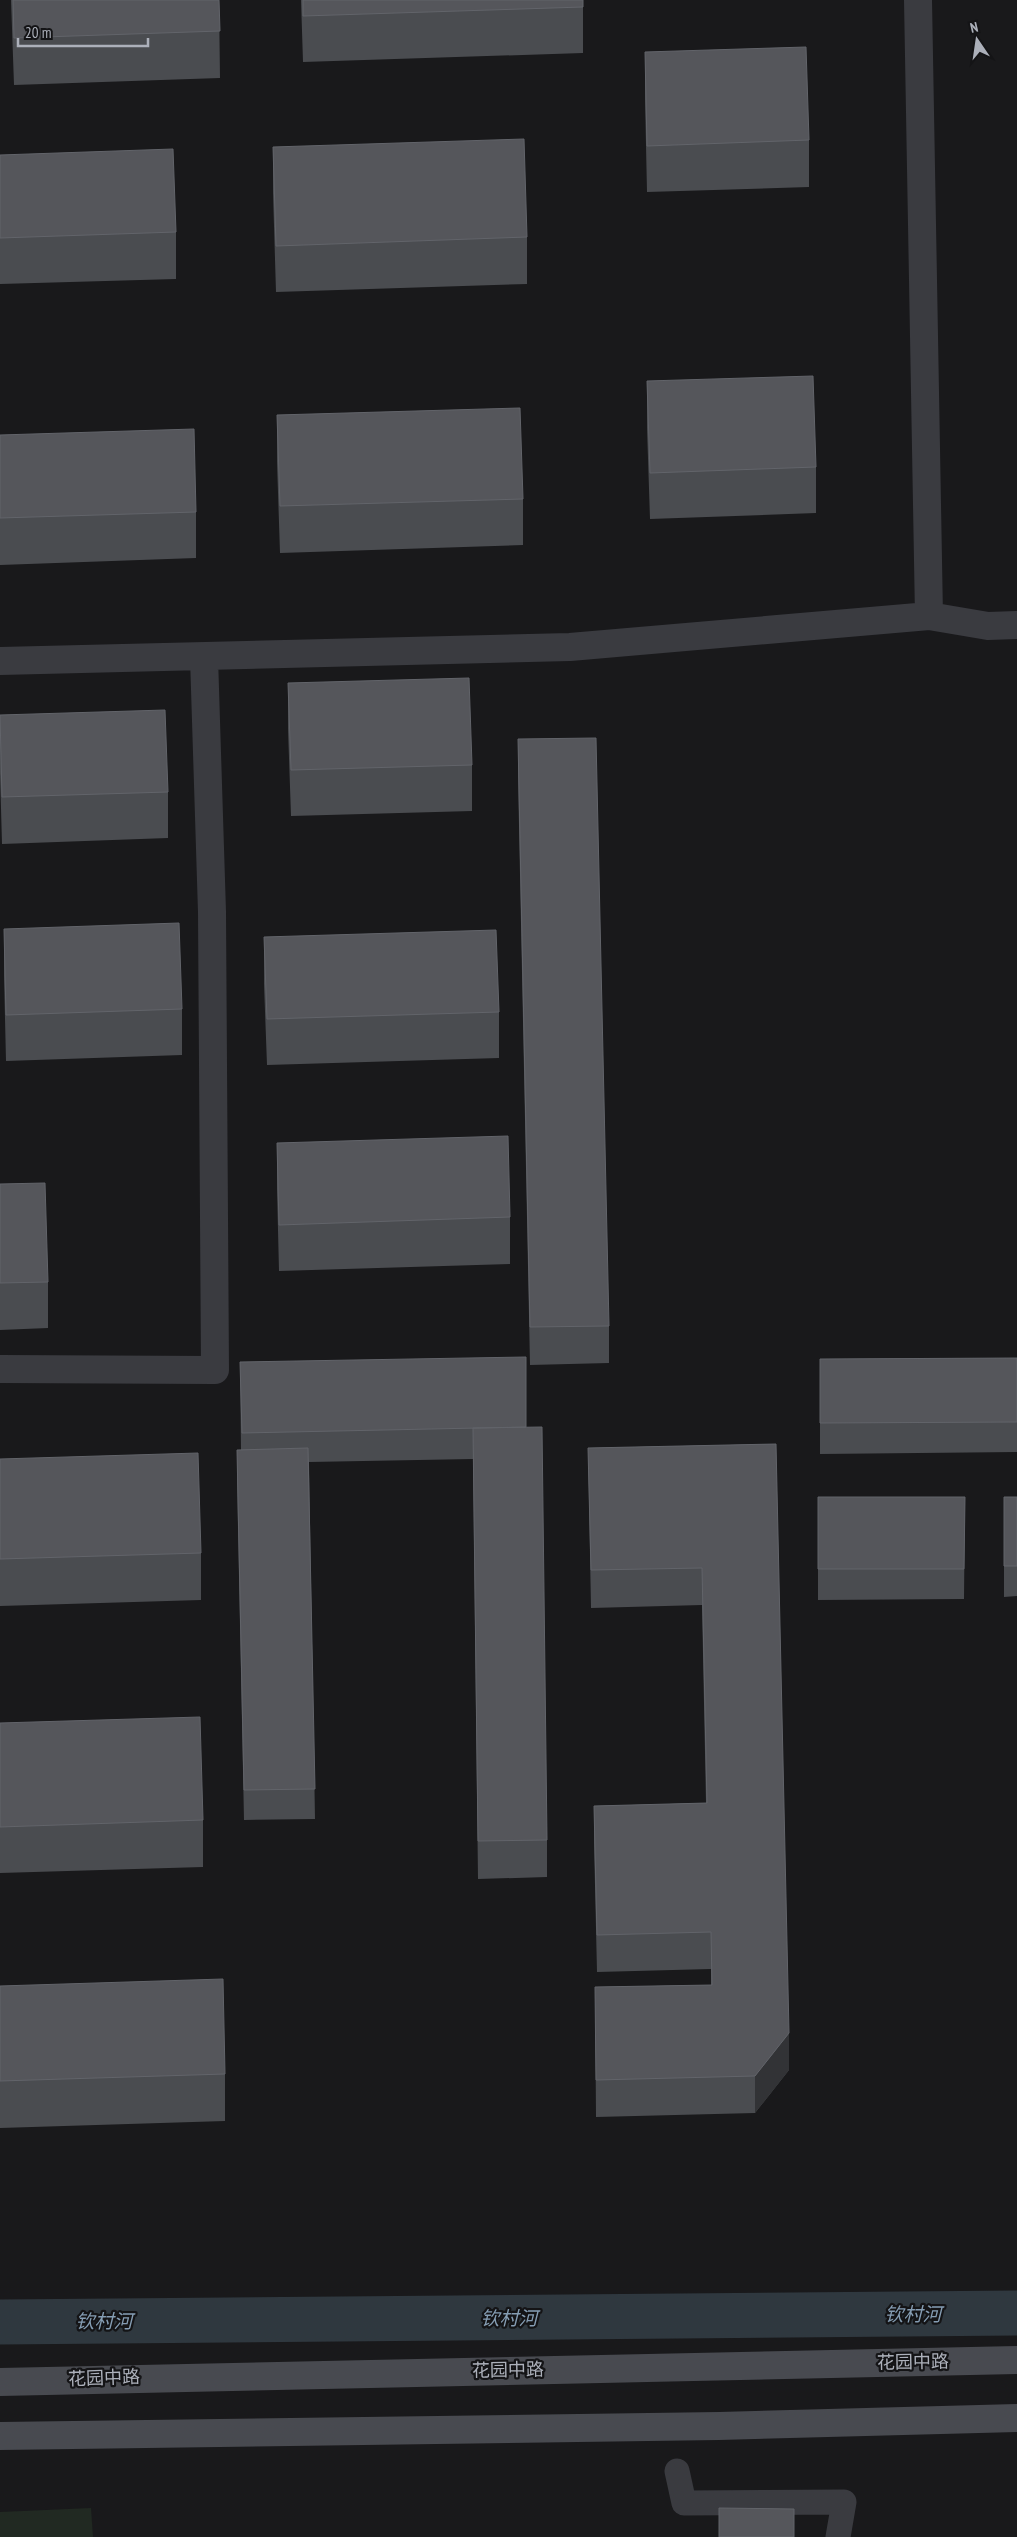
<svg xmlns="http://www.w3.org/2000/svg" width="1017" height="2537" font-family="'PT Sans Narrow','Noto Sans SC',sans-serif">
  <style>
    .green { fill: #212922 }
    .lines { fill: none; stroke-linecap: round; stroke-linejoin: round }
    .canal { stroke: #2f383f; stroke-width: 45 }
    .lane { stroke: #3a3b40; stroke-width: 25 }
    .street { stroke: #3a3b40; stroke-width: 28 }
    .secondary { stroke: #484a50; stroke-width: 28 }
    .wall { fill: #4a4c50 }
    .shaded-wall { fill: #323336 }
    .building { fill: #55565b; stroke: #62646a }
    .labels { text-anchor: middle; stroke-width: 4.5; stroke-linejoin: round; paint-order: stroke }
    .street-label { font-size: 18px; fill: #acb0ba; stroke: #141416 }
    .water-label { font-size: 19px; font-style: italic; fill: #859db3; stroke: #141416 }
  </style>
  <rect width="100%" height="100%" fill="#19191b"/>
  <path class="green" d="M91 2508 93 2537H0V2512Z"/>
  <g class="lines">
    <path class="canal" d="M0 2322 1017 2313"/>
    <path class="lane" d="M677 2471 684 2503 844 2502 838 2537"/>
    <path class="street" d="M918 0 929 616
      M0 661 570 647 929 616 988 626 1017 625
      M0 1369 215 1370 212 912 204 657"/>
    <path class="secondary" d="M0 2382 1017 2360
      M0 2436 719 2426 1017 2418"/>
  </g>
  <path class="wall" d="M11 0H219L220 78 14 85Z
    M301 0H583V53L303 62Z
    M645 52 809 140V187L647 192 645 99Z
    M273 147 527 237V284L276 292 273 193Z
    M0 155 176 232V279L0 284Z
    M647 381 816 467V513L650 519 647 428Z
    M277 415 523 499V545L280 553 277 462Z
    M0 435 196 512V558L0 565Z
    M288 683 472 765V811L291 816 288 729Z
    M0 715 168 792V838L2 844 0 773Z
    M518 739 609 1326V1363L530 1365 518 777Z
    M4 929 182 1009V1055L6 1061 4 976Z
    M264 937 499 1012V1058L267 1065 264 984Z
    M277 1143 510 1217V1264L279 1271 277 1189Z
    M0 1184 48 1282V1328L0 1330Z
    M1017 1358V1452L820 1454V1359Z
    M240 1362 526 1427 547 1840V1877L478 1879 473 1459 309 1462 315 1819 244 1820 237 1480V1450H241Z
    M776 1444 789 2070 755 2113 596 2117 595 1987 711 1985V1969L597 1972 594 1843V1806L706 1803 702 1605 591 1608 588 1448Z
    M0 1459 201 1553V1600L0 1606Z
    M818 1497H965L964 1599 818 1600Z
    M1004 1497H1017V1596L1004 1597Z
    M0 1723 203 1820V1867L0 1873Z
    M0 1986 225 2074V2121L0 2128Z"/>
  <path class="shaded-wall" d="M789 2033V2070L755 2113V2076Z"/>
  <path class="building" d="M13 0H219L220 31 14 38Z
    M303 0H583V7L303 16Z
    M806 47 809 140 647 146 645 52Z
    M524 139 527 237 276 246 273 147Z
    M173 149 176 232 0 238V155Z
    M813 376 816 467 650 473 647 381Z
    M520 408 523 499 280 506 277 415Z
    M194 429 196 512 0 518V435Z
    M469 678 472 765 291 770 288 683Z
    M165 710 168 792 2 797 0 715Z
    M596 738 609 1326 530 1327 518 739Z
    M179 923 182 1009 6 1015 4 929Z
    M496 930 499 1012 267 1019 264 937Z
    M508 1136 510 1217 279 1225 277 1143Z
    M45 1183 48 1282 0 1283V1184Z
    M526 1357V1427L242 1433 240 1362Z
    M1017 1358V1422L820 1423V1359Z
    M542 1427 547 1840 478 1841 473 1428Z
    M776 1444 789 2033 755 2076 596 2080 595 1987 712 1985 711 1932 597 1935 594 1806 707 1803 702 1568 591 1570 588 1448Z
    M308 1448 315 1789 244 1790 237 1450Z
    M198 1453 201 1553 0 1559V1459Z
    M818 1497H965L964 1569H818Z
    M1004 1497H1017V1566H1004Z
    M200 1717 203 1820 0 1827V1723Z
    M223 1979 225 2074 0 2081V1986Z
    M719 2508 794 2509V2537H719Z"/>
  <g class="labels">
    <g class="street-label">
      <text transform="translate(913 2362) rotate(-1)" y="6">花园中路</text>
      <text transform="translate(508 2370) rotate(-1)" y="6">花园中路</text>
      <text transform="translate(104 2378) rotate(-2)" y="6">花园中路</text>
    </g>
    <g class="water-label">
      <text x="913" y="2321">钦村河</text>
      <text x="509" y="2325">钦村河</text>
      <text x="104" y="2328">钦村河</text>
    </g>
  </g>
  <g transform="translate(977 40) rotate(347)" stroke="#141416" stroke-width="4" paint-order="stroke">
  <path d="M0-4L9 19L0 12L-9 19Z" fill="#acb0ba"/>
  <text y="-8" font-size="14" font-weight="bold" text-anchor="middle" fill="#acb0ba">N</text>
  </g>
  <path d="M18 38v8h130v-8" fill="none" stroke="#acb0ba" stroke-width="2.5"/>
  <text x="25" y="38" font-size="15" fill="#acb0ba" stroke="#141416" stroke-width="4" paint-order="stroke">20 m</text>
</svg>
